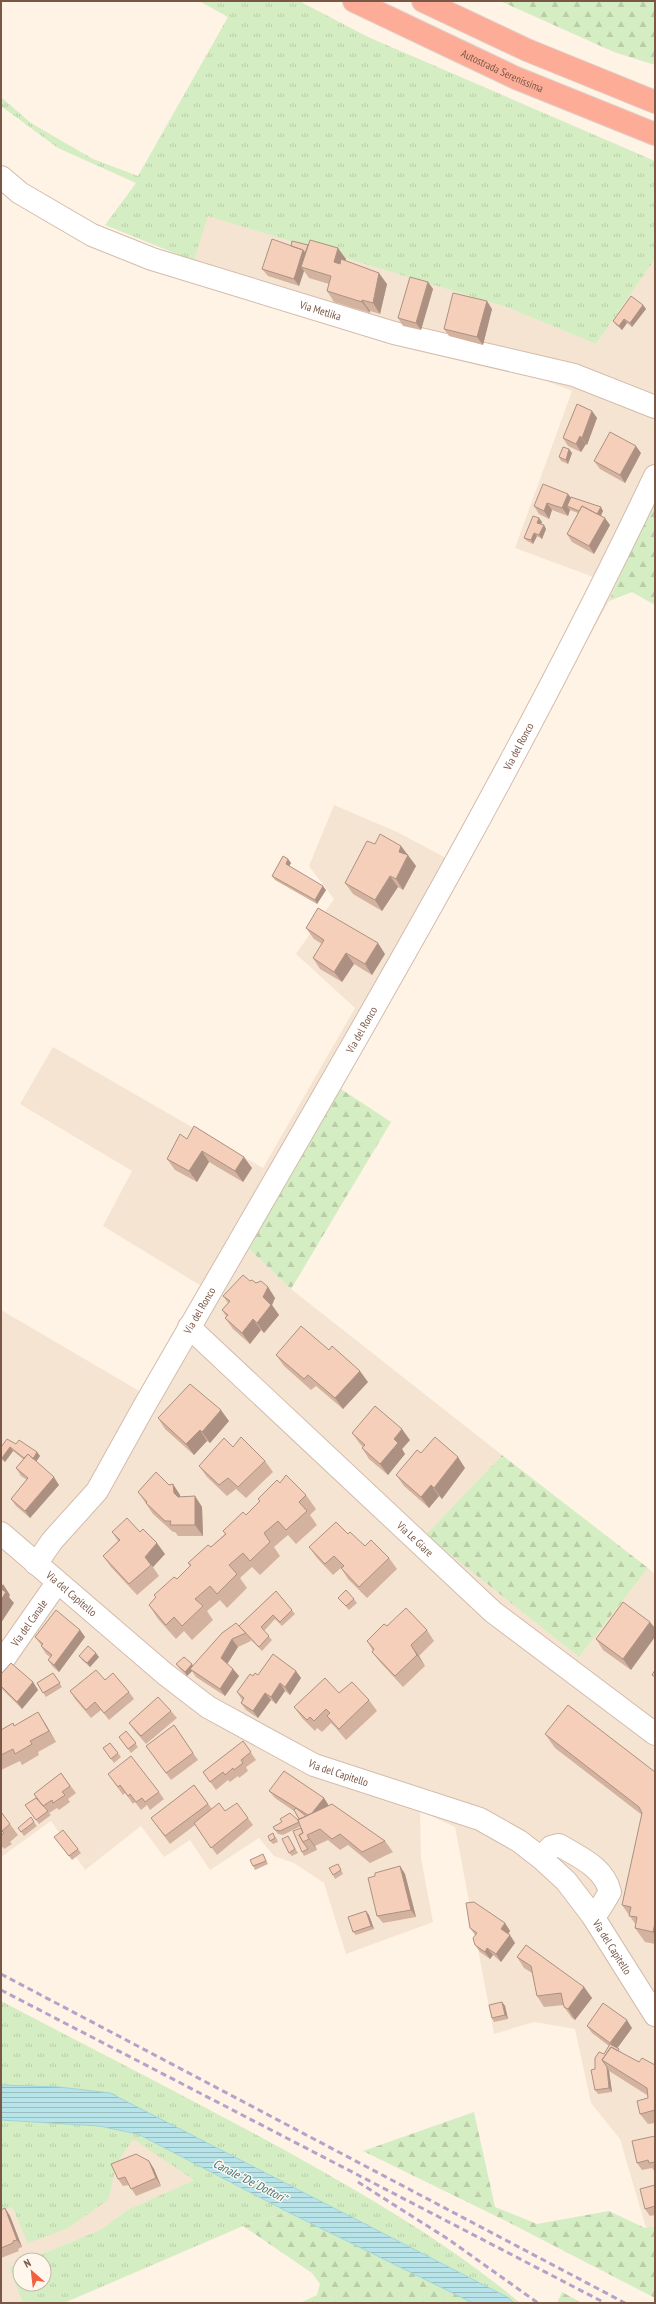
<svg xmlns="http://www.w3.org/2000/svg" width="656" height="2304" font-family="'PT Sans Narrow',sans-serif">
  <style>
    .residential { fill: #f6e4d2 }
    .grass { fill: url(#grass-tufts) }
    .forest { fill: url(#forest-firs) }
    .water { fill: url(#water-rules); stroke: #9dd5dc }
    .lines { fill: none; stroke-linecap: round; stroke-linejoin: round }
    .minor-casing { stroke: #d3bcac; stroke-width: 24 }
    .highway-casing { stroke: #dcd3cf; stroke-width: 24 }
    .minor { stroke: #fff; stroke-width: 22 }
    .highway { stroke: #fdad97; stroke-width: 22 }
    .rail { stroke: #b5a2c9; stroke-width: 3; stroke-dasharray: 6 4; stroke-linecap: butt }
    .wall { fill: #d4b2a0 }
    .shaded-wall { fill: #ac9182 }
    .building { fill: #f6cfba; stroke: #ac9182 }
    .labels { text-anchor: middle; stroke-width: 3; stroke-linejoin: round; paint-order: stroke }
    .street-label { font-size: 11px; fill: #795747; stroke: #fff7ed }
    .water-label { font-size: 12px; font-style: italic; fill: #3a777f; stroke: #fff7ed }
  </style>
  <defs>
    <pattern id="grass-tufts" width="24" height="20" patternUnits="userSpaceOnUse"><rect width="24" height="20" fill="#d5edc2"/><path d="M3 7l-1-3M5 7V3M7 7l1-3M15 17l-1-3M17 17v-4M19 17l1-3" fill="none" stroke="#bacda8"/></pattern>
    <pattern id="forest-firs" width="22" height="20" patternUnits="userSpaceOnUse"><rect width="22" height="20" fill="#d5edc2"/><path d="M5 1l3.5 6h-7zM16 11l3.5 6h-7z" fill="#bacda8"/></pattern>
    <pattern id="water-rules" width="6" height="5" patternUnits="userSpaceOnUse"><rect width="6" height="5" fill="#b7e4e9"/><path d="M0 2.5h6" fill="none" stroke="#9abcbf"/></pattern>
  </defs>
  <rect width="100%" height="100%" fill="#fef3e5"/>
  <path class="residential" d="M207 215 506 307 596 344 655 259V495L609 601 249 1249 291 1289 502 1455 427 1535 579 1657 648 1568 655 1574V2226L646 2228 620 2139 591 2103 575 2029 534 2022 494 2034 455 1827 420 1811 421 1858 433 1922 346 1954 324 1883 294 1863 274 1856 259 1838 210 1870 190 1840 164 1857 141 1826 85 1870 51 1821 1 1857V1310L141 1392 203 1287 103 1226 132 1171 20 1104 53 1047 263 1168 355 1008 296 954 334 899 309 866 334 805 397 832 446 858 596 578 515 548 572 391 526 373 372 338 187 282Z
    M133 2138 194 2180 129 2209 100 2230 27 2260H20V2263L9 2267 23 2303H1V2211L117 2163Z"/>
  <path class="grass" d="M199 1H299L368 37 655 161V259L596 344 506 307 208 216 194 261 105 225 136 183 58 148 1 106V97L31 123 93 159 138 176 228 17Z
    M1 2001C98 2052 195 2101 290 2153 370 2198 450 2244 520 2303H514L509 2298 110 2093 59 2087 1 2085Z
    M1 2120 99 2126 138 2134 288 2212 243 2226 64 2303H23L9 2267 20 2263V2284H44V2260H27L100 2230 129 2209 194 2180 133 2139 117 2163 108 2200 66 2229 28 2243 12 2207 1 2211Z"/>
  <path class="forest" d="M500 1H655V65L614 52Z
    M655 495V605L632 592 609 601Z
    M338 1087 391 1122 291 1289 249 1249Z
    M502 1455 648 1568 579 1657 426 1535Z
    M474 2112 495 2207 537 2224 609 2211 645 2228 655 2226V2298L508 2222 363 2151Z
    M288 2212 473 2303H300L317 2295 320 2284 312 2273 243 2226Z
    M562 2292 582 2303H557Z"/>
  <path class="water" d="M1 2085 59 2087 110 2093 509 2298 514 2303H473L288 2212 138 2134 99 2126 1 2120Z"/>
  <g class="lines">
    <g class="minor-casing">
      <g id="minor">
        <path id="s1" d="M1 177 20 193 92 235 152 259 394 333 574 375 655 407"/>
        <path id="s2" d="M189 1327 493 1612 655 1734"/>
        <path id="s3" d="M1 1533 165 1674 208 1707 314 1765 480 1819 519 1841 541 1858 566 1881 592 1915 655 2015"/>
        <path id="s4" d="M36 1564 52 1541 97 1491 142 1410C319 1102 503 797 655 476"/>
        <path id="s5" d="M1 1663 57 1583"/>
        <path d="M541 1858 551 1847 559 1845C579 1857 604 1867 610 1892L599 1910 592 1915"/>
      </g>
    </g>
    <g class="highway-casing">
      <g id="highway">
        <path id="s6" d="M354 1 516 78 655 134"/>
        <path d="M423 1 527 50 655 102"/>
      </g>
    </g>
    <use href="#minor" class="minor"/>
    <use href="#highway" class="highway"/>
    <path class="rail" d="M1 1974 625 2303
      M1 1990 605 2303
      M358 2182 448 2239 538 2303"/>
  </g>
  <path class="wall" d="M291 246 346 259 345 260 387 284 380 314 370 311V313L334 302 327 291 329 284 309 278 304 271 299 286 268 276 262 269Z
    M428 282 433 289 421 330 403 326 398 318Z
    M643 305 646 309 632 327 627 323 622 330 616 325 613 321Z
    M492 309 483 345 449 336 444 329Z
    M592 411 597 418 587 445 586 444 581 452 568 446 563 438Z
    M569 449 572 453 568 464 561 461 559 457Z
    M641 453 625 483 600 469 594 461Z
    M571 497 603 511 601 516 610 525 594 554 572 542 567 534 578 513 570 510 568 516 552 510 549 519 539 514 534 506Z
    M539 518 542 522 541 524 544 525 546 529 542 539 537 536 533 544 527 541 524 538Z
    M375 844 401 846 416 866 403 890 398 887 382 911 353 894 345 883Z
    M288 859 291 863 289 866 326 890 317 904 275 880 272 876Z
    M306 928 385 954 372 975 354 964 342 982 320 969 313 958 322 944 314 939Z
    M187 1139 252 1168 243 1182 209 1162 197 1182 175 1170 167 1159Z
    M250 1281 268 1287 275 1298 272 1305 279 1315 264 1333 261 1330 250 1344 233 1329 225 1318 226 1316 222 1310 228 1303 223 1296Z
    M276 1355 368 1382 343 1409 316 1386 311 1390 284 1366Z
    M158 1418 229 1421 210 1443 207 1441 194 1455 165 1429Z
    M352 1433 410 1440 402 1449 405 1454 388 1475 369 1459 362 1448 363 1447 360 1444Z
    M16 1444 37 1452 40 1456 36 1462 59 1485 30 1518 16 1506 11 1499 27 1480 21 1476 16 1468 23 1459 13 1451 5 1462 1 1459V1447Z
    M233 1447 265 1461 273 1472 246 1498 236 1489 227 1496 207 1477 199 1466Z
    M421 1453 465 1468 442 1499 439 1496 429 1508 404 1486 396 1475Z
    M280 1483 306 1495 316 1509 310 1515 317 1525 296 1544 288 1535 274 1547 280 1556 260 1575 252 1567 240 1578 247 1588 227 1608 220 1600 207 1611 213 1620 192 1640 184 1631 176 1639 158 1619 149 1605 156 1598 154 1595 177 1579 190 1566 188 1563 211 1547 225 1534 223 1531 246 1515 260 1502 258 1499Z
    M173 1484 180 1495V1497L195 1496 202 1507 203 1536H178L175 1532H173L153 1514 138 1492Z
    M112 1532H140L165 1554 153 1567 159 1576 137 1595 111 1567 103 1556 118 1541Z
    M348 1534 365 1546 389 1558 397 1569 367 1598 348 1579 341 1568 342 1567 333 1575 317 1558 309 1547Z
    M276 1591 295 1614 282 1626 275 1619 264 1631 272 1640 262 1651 250 1639 251 1641 238 1647 227 1664 233 1669 239 1676 225 1696 196 1677 192 1671 187 1676 179 1668 176 1664H192L193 1667 239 1626Z
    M338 1598 354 1599 357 1603 349 1610Z
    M623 1602 631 1670 603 1650 596 1639Z
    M387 1626 427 1630 434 1641 419 1656 425 1666 403 1687 380 1662 372 1652 373 1651 367 1641Z
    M80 1630 85 1637 59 1672 53 1667 48 1660 50 1657 46 1654 41 1646H42L35 1637Z
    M79 1656 99 1657 90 1667 82 1660Z
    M296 1671 301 1678 290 1695 285 1691 276 1704 271 1700 258 1718 246 1710 241 1703 242 1700 237 1692 253 1676 258 1675Z
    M53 1673 62 1687 46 1697 37 1683Z
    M1 1674 33 1682 38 1690 22 1709 1 1688Z
    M105 1680 129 1692 134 1699 109 1720 101 1710 91 1718 75 1699 70 1691Z
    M339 1693 369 1700 377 1711 346 1740 335 1727 331 1723 322 1732 317 1728 315 1731 302 1718 294 1707Z
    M171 1711 177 1718 146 1744 134 1730 129 1723Z
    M45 1723 56 1742 38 1752 39 1755 22 1765 20 1761 1 1770V1730L15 1726Z
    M174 1725 198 1760 171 1780 146 1746Z
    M126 1731 138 1747 131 1753 119 1737Z
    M545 1734 655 1772V1944L645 1942 635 1928 636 1925 622 1905 642 1815 555 1748Z
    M243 1741 256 1760 246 1767 248 1771 239 1778 238 1776 230 1782 228 1780 216 1790 203 1772Z
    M110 1743 121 1757 114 1763 103 1748Z
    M61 1773 76 1793 68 1799 70 1802 59 1810 57 1808 49 1813 51 1815 39 1824 25 1805 36 1798 34 1794Z
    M108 1774 159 1792 164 1799 150 1810 147 1805 141 1810 135 1802 133 1804 125 1793 123 1795Z
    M194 1785 212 1809 225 1811 248 1818 253 1825 217 1855 195 1825 170 1844 151 1818Z
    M269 1791 324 1798 329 1806 385 1841 393 1852 370 1863 348 1845 340 1850 328 1840 315 1846 317 1850 304 1856 302 1852 301 1828V1826L283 1835 278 1834 275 1830 282 1822 299 1819 294 1811 275 1798Z
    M1 1812 18 1835 10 1842 12 1844 4 1849 3 1847 1 1848Z
    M34 1822 37 1826 24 1836 18 1828Z
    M276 1837 278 1842 273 1844 270 1841Z
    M57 1840 78 1849 81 1853 72 1860Z
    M290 1840 298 1853 292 1856 289 1853Z
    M263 1854 268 1864 255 1870 253 1866Z
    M400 1866 405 1874 416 1917 383 1923 377 1916Z
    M340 1868 343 1874 335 1879 333 1875Z
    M366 1911 369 1915 374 1929 356 1935 353 1932Z
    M505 1923 510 1931 508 1934 515 1943 501 1962 493 1955 490 1959 480 1952 475 1945V1935L470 1928Z
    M517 1957 584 1987 592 1998 575 2020 572 2018 564 2007V2005L544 2007 537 1996 532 1973 524 1968Z
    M502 2002 505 2006 508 2019 494 2022 492 2018Z
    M587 2026 632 2028 617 2048 622 2053 639 2062 655 2065V2123L648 2124 640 2114 648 2098 647 2095 609 2071 612 2092 598 2094 595 2090V2069L609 2046 592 2033Z
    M655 2136V2171H654L652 2168 642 2170 637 2163Z
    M149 2161 154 2169 161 2186 136 2196 129 2185 123 2186 118 2179Z
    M655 2185V2215L650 2216 645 2209Z
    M5 2208 10 2216 22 2247 18 2249 19 2251 1 2258V2210Z"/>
  <path class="shaded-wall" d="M338 248 346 259 342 273 334 262Z
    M303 250 309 257 301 267 304 271 299 286 294 279Z
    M379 273 387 284 380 314 373 303Z
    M428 282 433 289 421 330 416 323Z
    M362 300 370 311V313L362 302Z
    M487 301 492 309 483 345 477 337Z
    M643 305 646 309 632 327 630 323Z
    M624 319 627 323 622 330 619 326Z
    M592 411 597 418 587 445 582 438Z
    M580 436 586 444 581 452 576 444Z
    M636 446 641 453 625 483 620 475Z
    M569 449 572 453 568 464 566 460Z
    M568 494 574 501 567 506 570 510 568 516 562 508Z
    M547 503 552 510 549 519 544 511Z
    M601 507 603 511 599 519 596 515Z
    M539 518 542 522 540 527 537 523Z
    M605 518 610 525 594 554 589 546Z
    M544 525 546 529 542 539 539 535Z
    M534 533 537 536 533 544 531 540Z
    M401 846 416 866 403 890 396 879 399 852Z
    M288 859 291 863 288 868 286 864Z
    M390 876 398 887 382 911 375 900Z
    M323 886 326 890 317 904 315 900Z
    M378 943 385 954 372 975 365 964Z
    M346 953 354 964 342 982 334 972Z
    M202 1151 209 1162 197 1182 189 1171Z
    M244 1157 252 1168 243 1182 235 1171Z
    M268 1287 275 1298 272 1305 279 1315 264 1333 257 1323 263 1297Z
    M253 1319 261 1330 250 1344 242 1333Z
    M360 1371 368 1382 343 1409 335 1398Z
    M221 1410 229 1421 210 1443 202 1432Z
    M402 1429 410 1440 402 1449 405 1454 388 1475 380 1464 394 1439Z
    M200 1430 207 1441 194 1455 186 1444Z
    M10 1447 13 1451 5 1462 2 1458Z
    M37 1452 40 1456 35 1463 32 1460Z
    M458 1457 465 1468 442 1499 434 1488Z
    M54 1477 59 1485 30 1518 25 1511Z
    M173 1484 180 1495 181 1504 174 1493Z
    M431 1485 439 1496 429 1508 421 1497Z
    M195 1496 202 1507 203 1536 195 1525Z
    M157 1543 165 1554 153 1567 145 1557Z
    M3 1584 10 1595 9 1597 14 1603 1 1623V1587Z
    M650 1622 655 1628V1637L631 1670 623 1659Z
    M80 1630 85 1637 59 1672 54 1665Z
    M232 1639 238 1647 226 1666 221 1658Z
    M411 1645 419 1656 425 1666 417 1655Z
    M96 1653 99 1657 90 1667 87 1663Z
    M192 1664 194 1668 190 1669 192 1671 187 1676 185 1672Z
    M233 1669 239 1676 225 1696 220 1689Z
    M296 1671 301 1678 290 1695 285 1687Z
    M33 1682 38 1690 22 1709 17 1702Z
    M280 1683 285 1691 276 1704 271 1697Z
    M265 1693 271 1700 258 1718 253 1711Z
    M38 1712 45 1723 56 1742 49 1731Z
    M324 1798 329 1806 310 1816Z
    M307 1835 315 1846 317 1850 309 1839Z
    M400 1866 405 1874 416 1917 411 1910Z
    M366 1911 369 1915 374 1929 371 1926Z
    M505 1923 510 1931 506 1937 501 1929Z
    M655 1923V1935L653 1932Z
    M510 1935 515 1943 501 1962 496 1954Z
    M487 1948 493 1955 490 1959 485 1952Z
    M584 1987 592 1998 575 2020 568 2009Z
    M502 2002 505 2006 508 2019 505 2015Z
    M627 2020 632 2028 616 2050 610 2043Z
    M607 2067 609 2071 612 2092 609 2088Z
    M149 2161 154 2169 161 2186 156 2178Z
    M5 2208 10 2216 22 2247 17 2240Z"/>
  <path class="building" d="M272 239 303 250 294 279 262 269Z
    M310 240 338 248 334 262 340 264 341 259 379 273 373 303 362 300V302L327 291 331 276 301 267Z
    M292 241 308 245 305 253 303 250 291 246Z
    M410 277 428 282 416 323 398 318Z
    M453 293 487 301 477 337 444 329Z
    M631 296 643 305 630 323 624 319 619 326 613 321Z
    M577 404 592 411 582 438 580 436 576 444 563 438Z
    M610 432 636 446 620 475 594 461Z
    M563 447 569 449 566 460 559 457Z
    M543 484 568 494 562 508 547 503 544 511 534 506Z
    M571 497 601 507 597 514 582 506 579 511 567 506Z
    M582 506 605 518 589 546 567 534Z
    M533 516 539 518 537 523 544 525 539 535 534 533 531 540 524 538Z
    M380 834 401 846 399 852 408 855 396 879 390 876 375 900 345 883 367 841 375 844Z
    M283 856 288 859 286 864 323 886 315 900 272 876Z
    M318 908 378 943 365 964 346 953 334 972 313 958 324 940 306 928Z
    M194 1126 244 1157 235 1171 202 1151 189 1171 167 1159 180 1134 187 1139Z
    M243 1275 250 1281 252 1280 256 1283 261 1281 268 1287 263 1297 271 1305 257 1323 253 1319 242 1333 225 1318 228 1315 222 1310 230 1301 223 1296Z
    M301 1326 329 1350 332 1346 360 1371 335 1398 308 1375 304 1379 276 1355Z
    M190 1384 221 1410 202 1432 200 1430 186 1444 158 1418Z
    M375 1406 402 1429 394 1439 398 1443 380 1464 362 1448 365 1445 352 1433Z
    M241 1437 265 1461 238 1487 228 1478 219 1485 199 1466 224 1438 233 1447Z
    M435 1437 458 1457 434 1488 431 1485 421 1497 396 1475 417 1450 421 1453Z
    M7 1439 16 1444 19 1440 37 1452 33 1459 28 1454 24 1458 10 1447 2 1458 1 1457V1447Z
    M28 1454 54 1477 25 1511 11 1499 28 1478 16 1468Z
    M156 1472 169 1485 173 1484 174 1493 178 1497 195 1496V1525H170L171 1521H165L146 1503 147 1502 138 1492Z
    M286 1475 306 1495 299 1502 307 1511 286 1530 278 1521 264 1533 270 1542 250 1561 243 1553 229 1565 237 1574 217 1594 210 1586 195 1599 203 1606 182 1626 174 1617 166 1625 149 1605 156 1597 154 1595 174 1577 177 1579 191 1565 188 1563 208 1545 211 1547 226 1534 223 1531 243 1512 246 1515 260 1501 258 1499 277 1480 280 1483Z
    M127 1518 140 1532 143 1529 157 1543 145 1557 151 1565 129 1584 103 1556 120 1540 112 1532Z
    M336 1522 348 1534 350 1532 365 1546 371 1540 389 1558 359 1587 341 1568 344 1566 334 1556 325 1564 309 1547Z
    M1 1589 6 1592 1 1600Z
    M346 1590 354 1599 346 1606 338 1598Z
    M276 1591 292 1610 280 1622 273 1615 261 1627 269 1636 259 1647 239 1626Z
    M623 1602 650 1622 623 1659 596 1639Z
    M406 1608 427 1630 411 1645 417 1655 395 1676 372 1652 374 1649 367 1641 384 1624 387 1626Z
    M56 1610 80 1630 54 1665 48 1660 52 1655 41 1646 43 1644 35 1637Z
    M236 1623 246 1633 232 1639 221 1658 233 1669 220 1689 190 1669 222 1633Z
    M88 1646 96 1653 87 1663 79 1656Z
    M273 1654 296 1671 285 1687 280 1683 271 1697 265 1693 253 1711 241 1703 244 1698 237 1692 250 1674 253 1676 255 1673 258 1675Z
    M184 1657 192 1664 185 1672 176 1664Z
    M11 1663 33 1682 17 1702 1 1686V1674Z
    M96 1670 105 1680 113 1673 129 1692 104 1713 95 1702 86 1710 70 1691Z
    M655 1670V1677L652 1675Z
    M53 1673 60 1683 43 1693 37 1683Z
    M325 1678 339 1693 352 1682 369 1700 339 1729 327 1716 330 1713 326 1709 314 1721 310 1717 307 1720 294 1707Z
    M158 1697 171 1711 141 1736 129 1723Z
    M568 1705 655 1772V1923L653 1932 635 1928 637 1917 629 1916 631 1907 622 1905 642 1813 639 1807 545 1734Z
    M38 1712 49 1731 30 1741 32 1744 15 1754 13 1749 1 1755V1730L13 1723 14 1726Z
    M174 1725 193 1753 166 1773 146 1746Z
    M126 1731 136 1743 128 1749 119 1737Z
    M243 1741 251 1752 241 1760 243 1763 234 1770 233 1768 225 1775 223 1772 210 1782 203 1772Z
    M110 1743 118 1753 111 1759 103 1748Z
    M131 1756 159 1792 145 1802 142 1798 136 1802 130 1794 128 1796 120 1785 118 1787 108 1774Z
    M284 1771 324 1798 312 1813 308 1815 269 1791Z
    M61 1773 70 1786 62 1792 65 1795 53 1803 52 1800 43 1806 34 1794Z
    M194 1785 208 1804 165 1836 151 1818Z
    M36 1798 48 1811 36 1820 25 1805Z
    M219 1803 225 1811 237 1803 248 1818 211 1848 194 1823Z
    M332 1804 385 1841 362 1852 340 1834 332 1839 320 1829 307 1835 309 1839 303 1842 299 1835 303 1833 298 1820Z
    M296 1808 306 1816 299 1819 294 1810Z
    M1 1812 10 1824 2 1831 4 1833 1 1835Z
    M290 1813 298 1820 299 1822 280 1831 275 1830 273 1827 282 1822 280 1819Z
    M31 1817 34 1822 21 1832 18 1828Z
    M301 1828 303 1833 299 1835 303 1842 308 1849 302 1852 293 1831Z
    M63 1830 78 1849 69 1856 54 1837Z
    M273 1833 275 1838 270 1841 268 1836Z
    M288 1836 295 1849 289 1853 282 1839Z
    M263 1854 266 1861 253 1866 250 1860Z
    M338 1864 341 1870 333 1875 329 1868Z
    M400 1866 411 1910 377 1916 368 1878 375 1876V1873Z
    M474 1902 505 1923 501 1929 510 1935 496 1954 487 1948 485 1952 475 1945 473 1938 477 1933 470 1928 466 1903Z
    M366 1911 371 1926 353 1932 348 1917Z
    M526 1945 584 1987 568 2009 564 2007 561 1993 537 1996 531 1966 517 1957Z
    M502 2002 505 2015 492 2018 489 2005Z
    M603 2003 627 2020 610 2043 587 2026Z
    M610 2044 619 2049 618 2051 611 2047 602 2060 607 2067 609 2088 595 2090 591 2070 595 2069V2058L599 2052 604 2054Z
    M611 2047 639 2062 642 2058 655 2065V2110L640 2114 637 2101 648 2098 647 2088 602 2060Z
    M655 2136V2162L649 2163 648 2160 637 2163 632 2141Z
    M136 2154 149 2161 156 2178 131 2189 125 2177 118 2179 111 2164Z
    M655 2185V2206L645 2209 640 2189Z
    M5 2208 17 2240 13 2241V2243L1 2248V2210Z"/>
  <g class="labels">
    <g class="street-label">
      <text dy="4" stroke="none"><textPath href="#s6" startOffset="164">Autostrada Serenissima</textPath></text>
      <text dy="4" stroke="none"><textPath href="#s1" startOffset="349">Via Metlika</textPath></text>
      <text dy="4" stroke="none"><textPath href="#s4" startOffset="951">Via del Ronco</textPath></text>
      <text dy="4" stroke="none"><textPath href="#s4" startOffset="627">Via del Ronco</textPath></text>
      <text dy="4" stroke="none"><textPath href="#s4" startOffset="303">Via del Ronco</textPath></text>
      <text dy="4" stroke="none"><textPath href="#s2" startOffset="310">Via Le Giare</textPath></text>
      <text dy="4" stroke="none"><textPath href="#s3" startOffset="93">Via del Capitello</textPath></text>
      <text dy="4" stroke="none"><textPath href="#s5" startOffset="49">Via del Canale</textPath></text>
      <text dy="4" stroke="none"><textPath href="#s3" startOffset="417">Via del Capitello</textPath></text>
      <text dy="4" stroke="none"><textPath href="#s3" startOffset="753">Via del Capitello</textPath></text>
    </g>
    <g class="water-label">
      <text transform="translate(250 2181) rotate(27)" y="4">Canale "De' Dottori"</text>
    </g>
  </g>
  <rect width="656" height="2304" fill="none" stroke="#795747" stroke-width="4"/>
  <g transform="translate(32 2272) rotate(332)"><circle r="19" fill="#fff7ed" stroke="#c9b7ab"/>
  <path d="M0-3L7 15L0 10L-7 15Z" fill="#f16041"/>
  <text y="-6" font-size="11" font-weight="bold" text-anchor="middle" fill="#795747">N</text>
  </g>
</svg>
